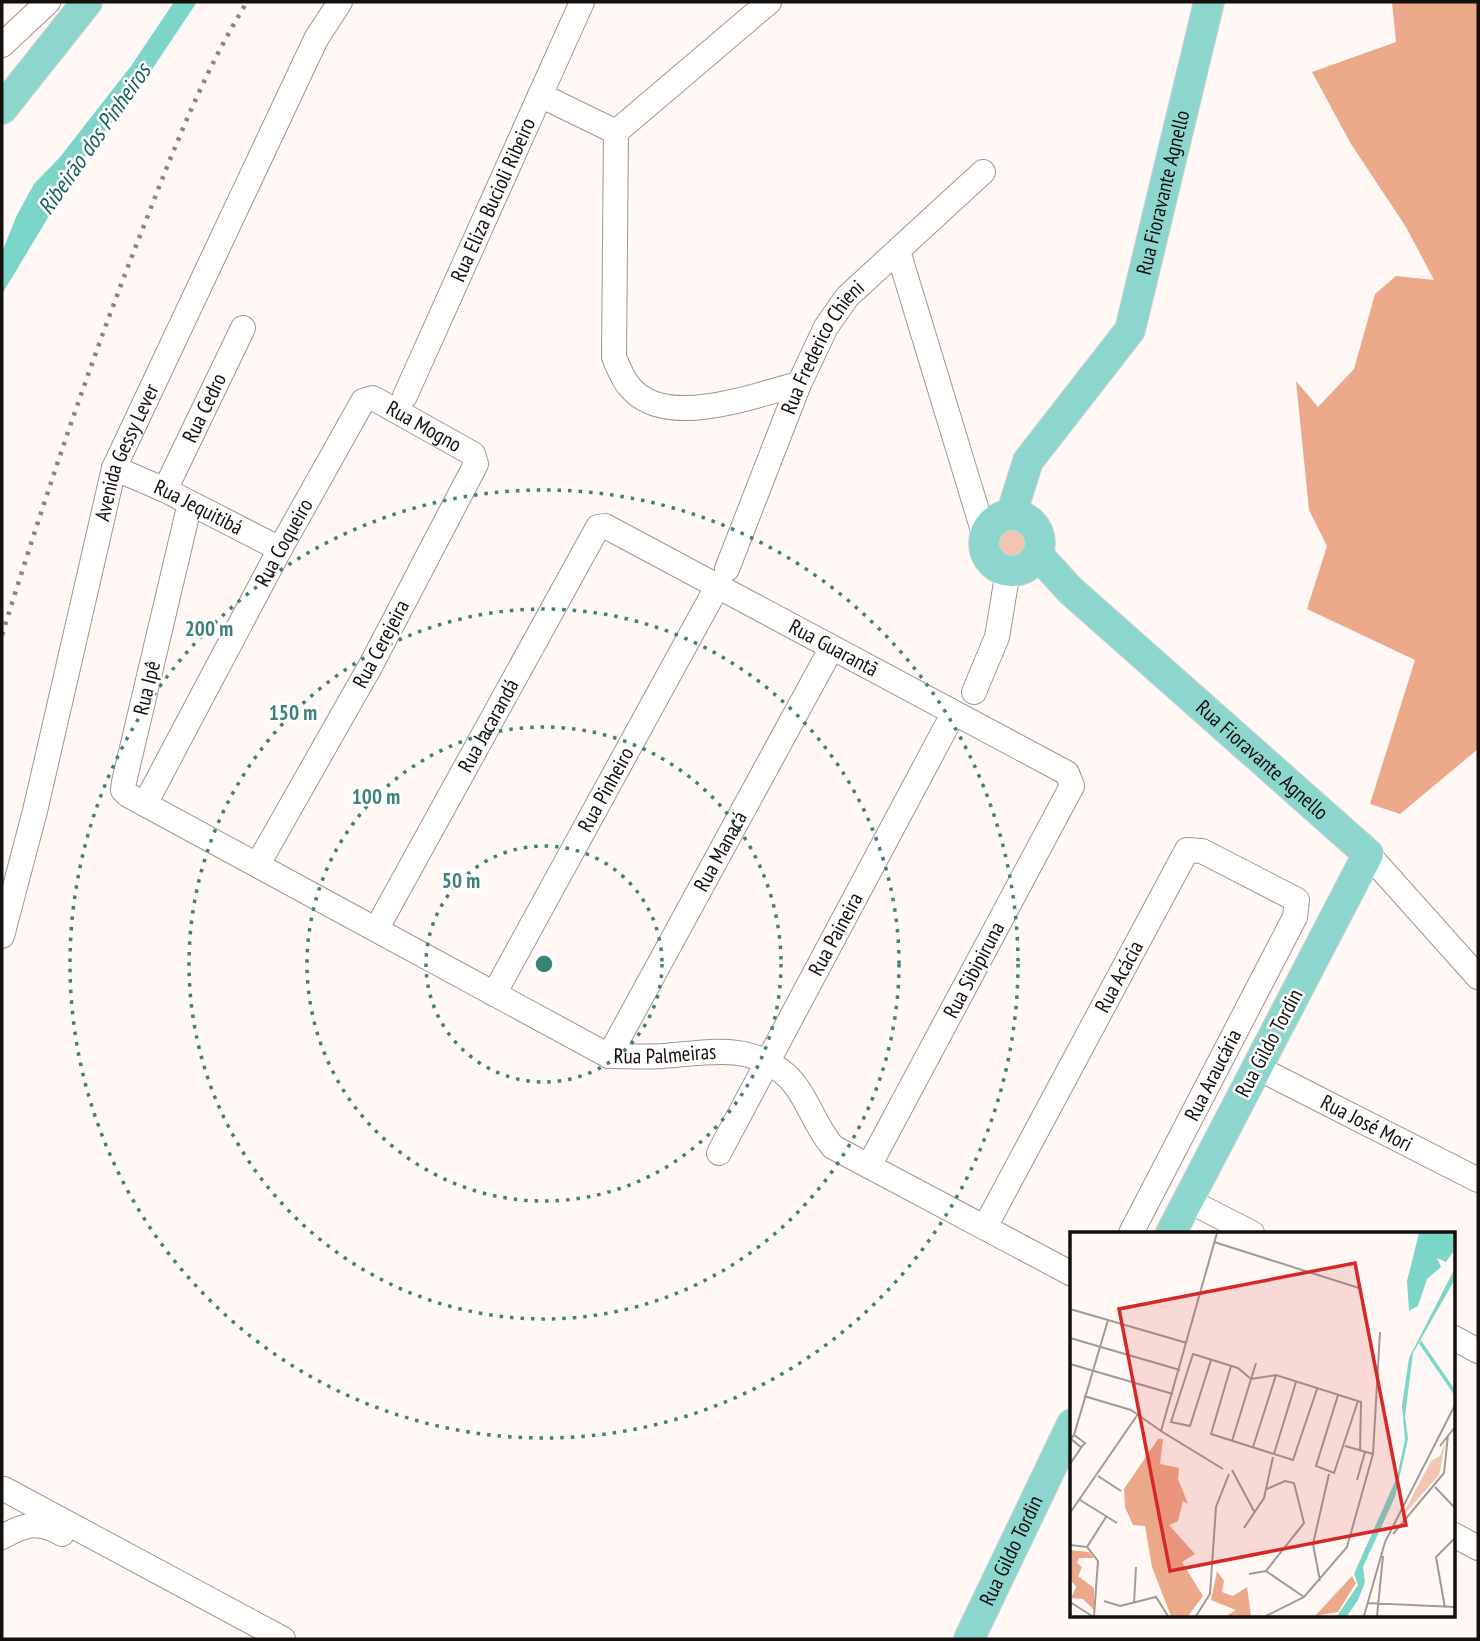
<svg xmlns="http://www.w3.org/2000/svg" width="1480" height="1641" font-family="'PT Sans Narrow',sans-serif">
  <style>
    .green { fill: #f1c5b1 }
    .forest { fill: #eba98a }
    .water { fill: #7bd5c9 }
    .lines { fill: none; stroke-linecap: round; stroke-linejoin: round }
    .minor-casing { stroke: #a09691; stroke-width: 26 }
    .major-casing { stroke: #d5d4d4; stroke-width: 32 }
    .minor { stroke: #fff; stroke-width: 24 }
    .major { stroke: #8dd6cd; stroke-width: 30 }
    .rail { stroke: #8a8582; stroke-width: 4.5; stroke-dasharray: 3.5 7; stroke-linecap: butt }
    .ring { fill: none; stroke: #3c8279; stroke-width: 3.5; stroke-dasharray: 3.5 7 }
    .labels { text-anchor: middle; stroke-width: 5; stroke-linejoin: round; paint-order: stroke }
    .street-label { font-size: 21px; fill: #13100e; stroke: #fff }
    .water-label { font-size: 23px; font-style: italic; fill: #145f57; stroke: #fff }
    .inset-river { fill: none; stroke: #7bd5c9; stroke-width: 3.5 }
    .inset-road { fill: none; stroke: #a19b98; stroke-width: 2 }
    .view { fill: #d62828; fill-opacity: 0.15; stroke: #d62828; stroke-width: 3.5 }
    .inset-edge { fill: none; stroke: #13100e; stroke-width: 3.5 }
    .centre { fill: #3c8279; stroke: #fff; stroke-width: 3.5 }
    .ring-label { font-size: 21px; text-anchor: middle; font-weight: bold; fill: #3c8279; stroke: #fff; stroke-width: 5; stroke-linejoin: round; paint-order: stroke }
  </style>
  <rect width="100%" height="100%" fill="#fff8f4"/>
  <path class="green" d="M990 542a20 20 0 1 1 40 0a20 20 0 1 1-40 0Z"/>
  <path class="forest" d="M1392 2H1478V749L1400 814 1370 804 1415 660 1307 609 1327 546 1309 510 1296 381 1318 407 1354 369 1375 294 1396 276 1434 280 1406 227 1351 144 1312 72 1396 42Z"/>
  <path class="water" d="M174 2H197L151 71 84 158 2 294V252L17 215 34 184 60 157 131 66Z"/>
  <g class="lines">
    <g class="minor-casing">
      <g id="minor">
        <path d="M769 2 616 132 614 357C618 366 622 378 629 386 664 431 754 395 799 384"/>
        <path d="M2 45 48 2"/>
        <path d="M540 95 616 132"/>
        <path d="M898 251 985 537"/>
        <path id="s1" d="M405 396 582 2"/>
        <path id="s2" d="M114 468 165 490 280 549"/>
        <path id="s3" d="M165 490 243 328"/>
        <path id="s4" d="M190 503 124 782 123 790 128 795 609 1056C627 1056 645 1057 663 1056 707 1053 749 1042 786 1075 807 1094 814 1126 833 1147L1072 1274"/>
        <path id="s5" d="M727 569 799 384 826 327 847 297 983 172"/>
        <path d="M974 692 997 637 1008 571"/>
        <path id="s6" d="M145 804 280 549 363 401 373 398 473 454 476 464 371 665 258 864"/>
        <path d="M1368 854 1478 977"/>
        <path id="s7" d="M377 928 598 527 605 526 1067 773 1072 786 869 1166"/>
        <path id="s8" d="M2 936 35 811 114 468 316 39 340 2"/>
        <path id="s9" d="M494 994 717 587"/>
        <path id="s10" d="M609 1056 831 649"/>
        <path id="s11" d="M1256 1067 1478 1180"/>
        <path id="s12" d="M719 1153 953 714"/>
        <path d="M1187 1200 1252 1233"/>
        <path id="s13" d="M985 1227 1187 850 1202 851 1297 900 1295 917 1131 1233"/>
        <path d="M1454 1338 1478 1351"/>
        <path d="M4 1489 283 1639"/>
        <path d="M1454 1535 1478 1548"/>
        <path d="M2 1537C25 1524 39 1520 62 1534"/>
      </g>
    </g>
    <g class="major-casing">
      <g id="major">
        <path d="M2 109 87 2"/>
        <path id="s14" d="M1011 515 1028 461 1130 330 1209 2"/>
        <circle cx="1012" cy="543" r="28"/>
        <path id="s15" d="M1038 555 1070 590 1368 854 1171 1233"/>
        <path id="s16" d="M969 1639 1072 1424"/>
      </g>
    </g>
    <use href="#minor" class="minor"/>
    <use href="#major" class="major"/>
    <path class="rail" d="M2 635C45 497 90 362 143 228 173 151 203 73 247 2"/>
  </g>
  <g class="ring">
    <circle cx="544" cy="964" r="118"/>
    <circle cx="544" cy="964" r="237"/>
    <circle cx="544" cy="964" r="355"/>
    <circle cx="544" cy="964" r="474"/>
  </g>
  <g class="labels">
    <g class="street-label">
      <text dy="7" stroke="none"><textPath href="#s14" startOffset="364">Rua Fioravante Agnello</textPath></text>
      <text dy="7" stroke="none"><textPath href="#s1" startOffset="215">Rua Eliza Bucioli Ribeiro</textPath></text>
      <text dy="7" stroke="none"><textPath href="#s5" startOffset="242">Rua Frederico Chieni</textPath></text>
      <text dy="7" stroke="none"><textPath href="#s3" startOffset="91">Rua Cedro</textPath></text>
      <text dy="7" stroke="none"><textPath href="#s6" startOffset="527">Rua Mogno</textPath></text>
      <text dy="7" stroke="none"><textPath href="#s8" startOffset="500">Avenida Gessy Lever</textPath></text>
      <text dy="7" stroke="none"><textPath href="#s2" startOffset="93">Rua Jequitibá</textPath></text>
      <text dy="7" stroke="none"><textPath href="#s6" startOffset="296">Rua Coqueiro</textPath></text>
      <text transform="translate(381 644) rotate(-62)" y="7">Rua Cerejeira</text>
      <text dy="7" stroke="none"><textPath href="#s7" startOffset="724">Rua Guarantã</textPath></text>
      <text transform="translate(147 688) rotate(-76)" y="7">Rua Ipê</text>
      <text dy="7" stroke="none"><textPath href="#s7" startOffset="231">Rua Jacarandá</textPath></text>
      <text dy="7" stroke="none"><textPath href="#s15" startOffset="304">Rua Fioravante Agnello</textPath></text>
      <text dy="7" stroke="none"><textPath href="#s9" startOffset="233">Rua Pinheiro</textPath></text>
      <text dy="7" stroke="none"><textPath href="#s10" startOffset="233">Rua Manacá</textPath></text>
      <text dy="7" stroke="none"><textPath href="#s12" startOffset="248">Rua Paineira</textPath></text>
      <text transform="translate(974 970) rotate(-62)" y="7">Rua Sibipiruna</text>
      <text dy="7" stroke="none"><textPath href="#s13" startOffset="284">Rua Acácia</textPath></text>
      <text transform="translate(1269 1043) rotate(-62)" y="7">Rua Gildo Tordin</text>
      <text dy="7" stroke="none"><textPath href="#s4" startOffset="905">Rua Palmeiras</textPath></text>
      <text transform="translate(1213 1075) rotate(-63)" y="7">Rua Araucária</text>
      <text dy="7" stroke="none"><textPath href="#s11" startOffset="124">Rua José Mori</textPath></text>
      <text dy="7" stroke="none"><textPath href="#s16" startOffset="98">Rua Gildo Tordin</textPath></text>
    </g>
    <g class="water-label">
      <text transform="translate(94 139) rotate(-55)" y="8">Ribeirão dos Pinheiros</text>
    </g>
  </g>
  <g transform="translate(1070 1232)">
    <rect width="385" height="385" fill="#fff8f4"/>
    <path d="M376 208 369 243 331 286 361 229 370 224Z" fill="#f1c5b1"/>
    <path d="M88 207H93L90 232 109 236 108 247 118 272 113 269 108 289 99 293 125 322 112 330 133 364 118 384H101L82 335 75 294 63 293 55 275 54 257ZM0 318 19 320 24 326H9L7 331 12 335 8 344 24 356V378L13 367 1 366 6 355 0 347ZM147 339 154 349 152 360 163 364 177 355 181 384H156L166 378 141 368ZM282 344 286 351 268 380 245 384Z" fill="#eba98a"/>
    <path d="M349 1H385L383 20 376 30 367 26 371 35 357 47 348 74 339 79 337 49ZM385 36V47L343 121 335 184 338 207 325 265 293 335 295 350 288 368 277 384H267L288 353 284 342 327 245 335 208 332 173 339 126Z" fill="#7bd5c9"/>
    <path class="inset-river" d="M350 110 385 161"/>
    <path class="inset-road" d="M147 1 91 199 153 237M144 10 289 56M0 77 117 111M0 106 110 138M141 128 120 194 101 190 123 122 168 136 181 147 206 143 291 170 290 219M0 132 103 162M161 134 141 202 223 228 247 157M268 163 246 234 264 241 288 169M14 164 61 178 91 199M4 203 38 88M162 209 186 131M275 214 303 222M370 214 385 195M183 215 206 143M204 222 226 150M0 232 13 213 15 211 4 203 1 207 12 216M162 238 185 281M28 244 51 259M287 248 295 220M365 255 385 276M10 268 47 291M0 281 68 182M174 296 194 266 203 225M323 302 374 241 378 203M0 313 17 315 28 329 24 384M17 315 36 285M196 339 234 365M179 342 196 339 234 291 224 251 215 249 197 257M250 349 243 312 259 242M34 369 50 374 86 365 98 384M0 370 22 384M64 371 66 335M297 371 385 375M375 376 366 325 385 306M126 384 140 362 146 275 159 242M196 384 234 365 277 315 303 222 310 100M294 384 315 310 385 173M307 384 313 324"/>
    <path class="view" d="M285 31 336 293 100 339 49 77Z"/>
    <rect width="385" height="385" class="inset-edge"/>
  </g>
  <circle cx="544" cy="964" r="10" class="centre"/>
  <g class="ring-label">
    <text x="209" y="636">200 m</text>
    <text x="293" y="720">150 m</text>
    <text x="376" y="804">100 m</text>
    <text x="461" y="888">50 m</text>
  </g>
  <rect width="1480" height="1641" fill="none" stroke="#13100e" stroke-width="7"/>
</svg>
